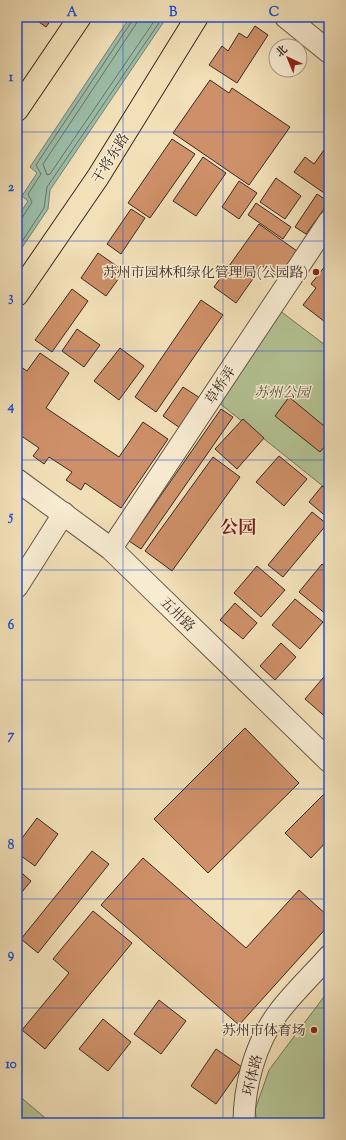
<svg xmlns="http://www.w3.org/2000/svg" width="346" height="1140" font-family="'Sorts Mill Goudy','Noto Serif SC',serif">
  <style>
    .green { fill: #b4c394; stroke: #76765c }
    .water { fill: #9cbea9; stroke: #748273 }
    .lines { fill: none; stroke-linecap: round; stroke-linejoin: round }
    .shore { stroke: #6a7466; stroke-width: 1 }
    .building { fill: #ce9068; stroke: #392923 }
    .minor-casing { stroke: #675748; stroke-width: 23 }
    .tertiary-casing { stroke: #675748; stroke-width: 24 }
    .primary-casing { stroke: #392923; stroke-width: 24 }
    .minor { stroke: #f7ebd1; stroke-width: 21 }
    .tertiary { stroke: #f7ebd1; stroke-width: 22 }
    .primary { stroke: #f2e0b8; stroke-width: 22 }
    .grid { fill: none; stroke: #1d4ed8; stroke-width: 1; stroke-opacity: 0.55 }
    .poi-dot { fill: #8f2418; stroke: #f7ebd1; stroke-width: 1.5 }
    .labels { text-anchor: middle; stroke-width: 3; stroke-linejoin: round; paint-order: stroke }
    .street-label { font-size: 14px; fill: #392923; stroke: #f7ebd1 }
    .poi-label { font-size: 14px; fill: #392923; stroke: #f7ebd1; text-anchor: end }
    .park-label { font-size: 14px; font-style: italic; fill: #58503f; stroke: #f7ebd1 }
    .district-label { font-size: 18px; font-weight: bold; fill: #7a1f14; stroke: #f7ebd1 }
    .neatline { fill: none; stroke: #1d4ed8; stroke-width: 1.5 }
    .grid-label { font-size: 13px; text-anchor: middle; font-weight: bold; fill: #1d4ed8 }
  </style>
  <rect width="100%" height="100%" fill="#f2e0b8"/>
  <filter id="stains"><feTurbulence type="fractalNoise" baseFrequency=".005" numOctaves="4"/><feColorMatrix values="0 0 0 0 .2 0 0 0 0 .09 0 0 0 0 .02 0 0 0 .5 -.17"/></filter>
  <radialGradient id="worn" r=".72"><stop offset=".6" stop-color="#630" stop-opacity="0"/><stop offset="1" stop-color="#630" stop-opacity=".3"/></radialGradient>
  <path class="green" d="M279 310 329 348V491L218 402Z
    M329 990V1123H257L255 1110 269 1070Z
    M17 1094 51 1123H17Z"/>
  <path class="water" d="M130 17H167L50 190 48 209 17 255V218L28 201 22 196 37 173 30 167Z"/>
  <g class="lines">
    <path class="shore" d="M138 17 136 24 43 164 47 175 50 174 157 17
      M17 220 22 218 32 202 28 194 41 174 36 165 132 21 133 17
      M17 249 44 208 47 187 163 17"/>
  </g>
  <path class="building" d="M32 17H53L46 27Z
    M255 26 268 35 237 83 209 65 222 46 228 51 239 33 247 38Z
    M210 80 229 93 232 88 290 127 249 185 173 133Z
    M172 139 195 154 150 218 128 203Z
    M329 143V186L324 193 294 172 305 157 314 164Z
    M203 157 226 173 196 216 173 201Z
    M276 178 301 196 285 219 260 202Z
    M239 181 257 193 239 219 222 207Z
    M317 194 329 202 306 234 295 227Z
    M256 203 291 227 283 239 248 215Z
    M131 209 145 218 121 254 107 244Z
    M259 224 297 251 279 277 262 266 236 303 214 287Z
    M98 253 124 271 106 296 81 278Z
    M329 261V325L303 305 316 288 311 284Z
    M72 289 88 301 52 352 35 340Z
    M201 300 223 315 156 412 135 397Z
    M77 329 100 345 84 367 62 351Z
    M120 348 144 366 119 400 94 381Z
    M40 353 69 373 46 408 119 457 143 422 168 439 121 508 85 483 81 490 66 480 72 472 49 457 44 464 33 456 39 448 17 433V374L21 367 27 371Z
    M183 387 200 398 180 428 163 416Z
    M289 397 329 430V441L320 452 275 416Z
    M221 409 233 417 141 549 129 541Z
    M243 419 264 438 237 469 215 449Z
    M279 456 307 479 284 506 256 482Z
    M213 457 240 477 172 571 145 551Z
    M322 486 329 492V519L309 502Z
    M312 512 327 524 283 577 268 565Z
    M322 564 329 570V613L327 615 299 592Z
    M257 566 285 590 261 617 234 593Z
    M295 599 323 622 300 649 272 625Z
    M235 603 257 623 243 639 220 620Z
    M281 643 296 657 275 680 260 666Z
    M329 671V720L305 699Z
    M245 728 299 783 208 873 154 819Z
    M325 793 329 797V839L311 858 285 833Z
    M37 818 58 834 35 866 17 853V845Z
    M92 851 109 864 38 953 21 939Z
    M143 858 246 948 299 890 329 917V925L239 1025 101 905Z
    M17 869 31 881 17 898Z
    M93 911 132 943 45 1049 22 1030 69 973 53 959Z
    M159 1000 186 1021 161 1054 134 1034Z
    M103 1019 131 1042 108 1071 79 1049Z
    M216 1049 242 1067 216 1104 191 1086Z"/>
  <g class="lines">
    <g class="minor-casing">
      <path id="minor" d="M111 549 329 221
        M17 587 64 513
        M244 1123C244 1086 255 1044 278 1013 293 993 312 975 329 956"/>
    </g>
    <g class="tertiary-casing">
      <path id="tertiary" d="M286 17 329 52
        M17 480 111 549 329 761"/>
    </g>
    <g class="primary-casing">
      <path id="primary" d="M17 110 80 17
        M17 295 98 177 197 17"/>
    </g>
    <use href="#minor" class="minor"/>
    <use href="#tertiary" class="tertiary"/>
    <use href="#primary" class="primary"/>
  </g>
  <path class="grid" d="M123 17V1123M223 17V1123M17 132H329M17 241H329M17 351H329M17 460H329M17 570H329M17 680H329M17 789H329M17 899H329M17 1008H329"/>
  <g class="poi-dot">
    <circle cx="316" cy="272" r="4"/>
    <circle cx="314" cy="1030" r="4"/>
  </g>
  <g class="labels">
    <g class="street-label">
      <text transform="translate(110 158) rotate(-58)" y="5">干将东路</text>
      <text transform="translate(220 385) rotate(-56)" y="5">草桥弄</text>
      <text transform="translate(178 614) rotate(44)" y="5">五卅路</text>
      <text transform="translate(252 1075) rotate(-76)" y="5">环体路</text>
    </g>
    <g class="poi-label">
      <text x="308" y="277">苏州市园林和绿化管理局(公园路)</text>
      <text x="306" y="1035">苏州市体育场</text>
    </g>
    <g class="park-label">
      <text x="282" y="397">苏州公园</text>
    </g>
    <g class="district-label">
      <text x="238" y="533">公园</text>
    </g>
  </g>
  <rect width="346" height="1140" fill="none" stroke="#f2e0b8" stroke-width="44"/>
  <g transform="translate(288 58) rotate(316)"><circle r="19" fill="#f7ebd1" stroke="#ab9d8b"/>
  <path d="M0-3L7 15L0 10L-7 15Z" fill="#8f2418"/>
  <text y="-6" font-size="11" font-weight="bold" text-anchor="middle" fill="#392923">北</text>
  </g>
  <rect x="22" y="22" width="302" height="1096" class="neatline"/>
  <g class="grid-label">
    <text x="72" y="16">A</text>
    <text x="173" y="16">B</text>
    <text x="274" y="16">C</text>
    <text x="11" y="81">1</text>
    <text x="11" y="191">2</text>
    <text x="11" y="301">3</text>
    <text x="11" y="410">4</text>
    <text x="11" y="520">5</text>
    <text x="11" y="629">6</text>
    <text x="11" y="739">7</text>
    <text x="11" y="849">8</text>
    <text x="11" y="958">9</text>
    <text x="11" y="1068">10</text>
  </g>
  <rect width="100%" height="100%" filter="url(#stains)"/>
  <rect width="100%" height="100%" fill="url(#worn)"/>
</svg>
